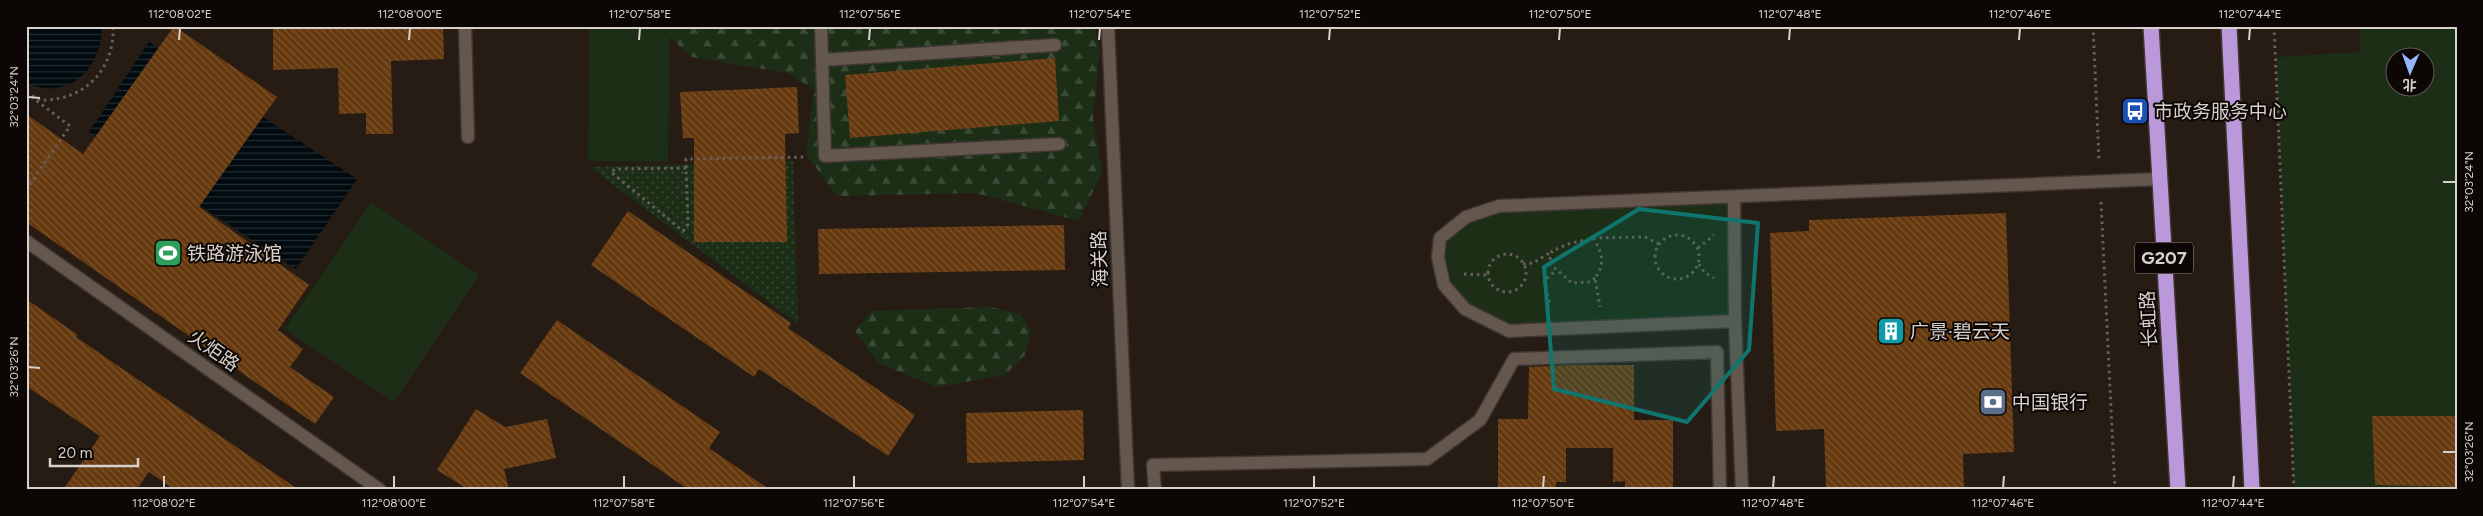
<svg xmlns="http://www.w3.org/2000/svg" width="2483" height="516" font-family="Figtree,'Noto Sans SC',sans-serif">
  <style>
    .grass { fill: url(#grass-dots) }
    .forest { fill: url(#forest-firs) }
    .park { fill: #1c2e15; fill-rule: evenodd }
    .water { fill: url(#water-rules) }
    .building { fill: url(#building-back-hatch) }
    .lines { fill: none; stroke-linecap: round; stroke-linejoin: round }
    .minor-casing { stroke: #3f3632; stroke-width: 15 }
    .highway-casing { stroke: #3f3632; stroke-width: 18 }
    .path { stroke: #685f58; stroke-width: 3; stroke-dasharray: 2.5 4; stroke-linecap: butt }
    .minor { stroke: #64574e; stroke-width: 12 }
    .highway { stroke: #ba98d9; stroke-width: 15 }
    .marked { fill: #0f766e; fill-opacity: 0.2; stroke: #0f766e; stroke-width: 4; stroke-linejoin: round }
    .ticks { fill: none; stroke: #d8d0cb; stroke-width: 2 }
    .labels { text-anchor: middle; stroke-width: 4; stroke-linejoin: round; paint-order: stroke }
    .shield { fill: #0c0705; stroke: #9b9490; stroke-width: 1 }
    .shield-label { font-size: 18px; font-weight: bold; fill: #d8d0cb }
    .poi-label { font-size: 19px; fill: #d8d0cb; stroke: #0c0705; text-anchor: start }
    .street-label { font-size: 19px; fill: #d8d0cb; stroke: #0c0705 }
    .neatline { fill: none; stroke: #d8d0cb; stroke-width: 2 }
    .ticks-label { font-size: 12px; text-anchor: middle; fill: #d8d0cb }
  </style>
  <defs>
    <pattern id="grass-dots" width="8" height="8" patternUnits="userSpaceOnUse" patternTransform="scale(1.25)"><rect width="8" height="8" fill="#1c2e15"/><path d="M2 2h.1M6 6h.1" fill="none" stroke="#3c4b36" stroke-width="1.8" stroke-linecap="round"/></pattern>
    <pattern id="forest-firs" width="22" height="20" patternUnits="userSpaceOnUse" patternTransform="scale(1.25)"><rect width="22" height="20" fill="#1c2e15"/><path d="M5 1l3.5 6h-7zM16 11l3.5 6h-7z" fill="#3c4b36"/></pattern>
    <pattern id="water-rules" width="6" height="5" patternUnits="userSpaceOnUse" patternTransform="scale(1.25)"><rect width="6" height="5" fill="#000a0f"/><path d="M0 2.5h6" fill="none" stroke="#242d31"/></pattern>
    <pattern id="building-back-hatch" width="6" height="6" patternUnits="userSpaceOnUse" patternTransform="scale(1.25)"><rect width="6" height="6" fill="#66390f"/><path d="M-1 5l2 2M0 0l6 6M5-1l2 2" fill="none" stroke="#7b5531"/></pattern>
  </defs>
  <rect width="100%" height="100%" fill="#261c13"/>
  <path class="grass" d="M793 161 798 324 590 167Z"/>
  <path class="forest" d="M665 26H1094L1100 51 1093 118 1102 172 1079 221 976 193 837 196 806 154 814 89 787 73 692 57 669 37Z
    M990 307 1020 314 1031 331 1025 355 1005 375 937 387 878 363 855 331 871 311Z"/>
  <path class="park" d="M590 26H670L668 162 588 161Z
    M2359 26H2457V490H2294L2276 57 2361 52ZM2396 58H2426V88H2396Z
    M1734 197 1735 321 1509 331 1465 309 1444 285 1440 238 1466 217 1499 206Z
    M371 202 479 275 394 402 285 329Z"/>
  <path class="water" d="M26 26H102C102 68 69 102 26 83Z
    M149 42 357 179 296 269 89 132Z"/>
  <path class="building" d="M174 26 277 97 199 207 309 285 278 330 303 349 290 367 334 397 315 424 26 222V114L83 154Z
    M273 26H443L444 59 391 61 393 134H366V113L339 114 338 68 273 70Z
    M1055 58 1059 121 850 138 845 75Z
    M797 87 799 133 785 134 787 242H694V138H683L680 92Z
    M628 211 791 323 788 328 915 415 888 456 759 369 754 377 591 265Z
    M2006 213 2014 452 1963 454 1964 490H1826L1824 429 1776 431 1770 233 1809 231V220Z
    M1064 225 1065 270 819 274 818 229Z
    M26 299 78 335 76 337 299 490H175L149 472 136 490H63L100 436 26 386Z
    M557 320 720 432 709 448 770 490H689L520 373Z
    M1576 365H1634V420H1673V490H1625V481L1613 482V448H1566V482H1556V490H1498V419H1528L1529 367Z
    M476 409 505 427 547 419 556 458 504 469 509 490H469L437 470Z
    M1083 410 1084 460 967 463 966 413Z
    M2372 416H2457V487L2375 485Z"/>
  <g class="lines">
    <g class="minor-casing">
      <path id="minor" d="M465 26 468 137
        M821 26 825 156 1059 144
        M1108 26 1128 490
        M822 60 1055 45
        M1734 197 1735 321
        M26 241 380 490
        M1155 490 1153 465 1427 459 1480 420 1514 359 1717 352 1720 490
        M1742 490 1735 321 1509 331 1465 309 1444 285 1438 257 1440 238 1466 217 1499 206 2160 179"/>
    </g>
    <g class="highway-casing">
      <path id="highway" d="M2151 26 2178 490
        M2229 26 2252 490"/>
    </g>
    <path class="path" d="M2093 26 2099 160
      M2274 26 2294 490
      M26 93C31 95 36 98 40 100 45 101 51 99 56 99 93 93 115 62 113 26
      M686 168 615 169 611 172 683 231 688 224 686 168V159L805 157
      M26 190 70 126 33 98
      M2101 202 2115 490
      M1655 257a22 22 0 1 1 44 0a22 22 0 1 1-44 0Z
      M1593 238 1645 237 1659 244
      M1698 248 1714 235
      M1488 273a19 19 0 1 1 38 0a19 19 0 1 1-38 0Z
      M1523 264 1533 263 1551 252
      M1699 264 1704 272 1714 278
      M1464 274 1488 275
      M1595 278 1590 282 1572 283 1549 263 1552 251 1568 244 1593 238C1602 252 1606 263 1595 278L1600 307
      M1548 309 1549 301 1544 281 1555 271"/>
    <use href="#minor" class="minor"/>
    <use href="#highway" class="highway"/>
  </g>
  <path class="marked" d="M1639 209 1758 223 1749 350 1687 422 1554 389 1544 267Z"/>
  <path class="ticks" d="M179 40 180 28M409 40 410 28M639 40 640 28M869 40 870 28M1099 40 1100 28M1329 40 1330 28M1559 40 1560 28M1789 40 1790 28M2019 40 2020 28M2249 40 2250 28M28 97 40 98M2443 182H2456M28 367 40 368M2443 452H2456M164 488V476M394 488V476M624 488V476M854 488V476M1084 488V476M1314 488V476M1543 488 1544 476M1773 488 1774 476M2003 488 2004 476M2233 488 2234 476"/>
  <defs>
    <g id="bus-square" transform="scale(1.4375)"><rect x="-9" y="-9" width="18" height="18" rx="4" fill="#1a4fb4" stroke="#0c0705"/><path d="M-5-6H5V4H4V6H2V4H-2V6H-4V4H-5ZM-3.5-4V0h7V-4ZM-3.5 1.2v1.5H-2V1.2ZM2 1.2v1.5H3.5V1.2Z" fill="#fff"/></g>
    <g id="stadium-square" transform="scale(1.4375)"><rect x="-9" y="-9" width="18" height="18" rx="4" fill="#2e9e5b" stroke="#0c0705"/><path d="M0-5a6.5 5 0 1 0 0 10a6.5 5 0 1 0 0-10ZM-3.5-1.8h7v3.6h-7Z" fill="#fff"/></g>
    <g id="building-square" transform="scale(1.4375)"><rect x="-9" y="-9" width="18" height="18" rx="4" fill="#0f9aa8" stroke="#0c0705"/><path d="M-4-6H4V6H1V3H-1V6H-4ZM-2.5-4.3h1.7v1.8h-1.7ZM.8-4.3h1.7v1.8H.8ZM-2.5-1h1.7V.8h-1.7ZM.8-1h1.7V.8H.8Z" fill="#fff"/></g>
    <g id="bank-square" transform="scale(1.4375)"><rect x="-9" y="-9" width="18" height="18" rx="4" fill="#5c6f8a" stroke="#0c0705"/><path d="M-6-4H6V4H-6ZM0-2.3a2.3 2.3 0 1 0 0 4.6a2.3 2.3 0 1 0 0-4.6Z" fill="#fff"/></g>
  </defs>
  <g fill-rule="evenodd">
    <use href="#bus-square" x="2135" y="111"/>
    <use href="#stadium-square" x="168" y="253"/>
    <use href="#building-square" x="1891" y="331"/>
    <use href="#bank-square" x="1993" y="402"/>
  </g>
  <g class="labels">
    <rect class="shield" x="2135" y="242.5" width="58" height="31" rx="4"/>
    <g class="shield-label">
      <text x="2164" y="264">G207</text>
    </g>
    <g class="poi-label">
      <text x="2154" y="118">市政务服务中心</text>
      <text x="187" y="260">铁路游泳馆</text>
      <text x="1910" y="338">广景·碧云天</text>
      <text x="2012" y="409">中国银行</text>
    </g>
    <g class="street-label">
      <text transform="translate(1099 259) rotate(-92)" y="7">海关路</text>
      <text transform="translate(2148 319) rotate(-93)" y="7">长虹路</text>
      <text transform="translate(214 350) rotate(35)" y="7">火炬路</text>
    </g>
  </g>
  <rect width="2483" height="516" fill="none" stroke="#0c0705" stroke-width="55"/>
  <g transform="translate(2410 72) rotate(182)"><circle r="24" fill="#0c0705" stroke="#5e5754"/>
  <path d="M0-4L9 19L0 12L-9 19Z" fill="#95b6fd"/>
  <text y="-8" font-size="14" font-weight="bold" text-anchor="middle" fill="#d8d0cb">北</text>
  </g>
  <path d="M50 458v8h88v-8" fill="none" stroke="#d8d0cb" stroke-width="2.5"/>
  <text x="58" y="458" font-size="15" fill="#d8d0cb" stroke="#0c0705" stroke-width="4" paint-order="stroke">20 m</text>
  <rect x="28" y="28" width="2428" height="460" class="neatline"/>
  <g class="ticks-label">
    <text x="180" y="18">112°08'02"E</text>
    <text x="410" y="18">112°08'00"E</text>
    <text x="640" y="18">112°07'58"E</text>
    <text x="870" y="18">112°07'56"E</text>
    <text x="1100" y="18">112°07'54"E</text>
    <text x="1330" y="18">112°07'52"E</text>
    <text x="1560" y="18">112°07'50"E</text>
    <text x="1790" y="18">112°07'48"E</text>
    <text x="2020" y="18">112°07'46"E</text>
    <text x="2250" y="18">112°07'44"E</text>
    <text transform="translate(14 97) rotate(-90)" y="4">32°03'24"N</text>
    <text transform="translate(2469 182) rotate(-90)" y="4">32°03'24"N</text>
    <text transform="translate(14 367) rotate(-90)" y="4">32°03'26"N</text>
    <text transform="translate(2469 452) rotate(-90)" y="4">32°03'26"N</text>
    <text x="164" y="507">112°08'02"E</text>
    <text x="394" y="507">112°08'00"E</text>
    <text x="624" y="507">112°07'58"E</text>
    <text x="854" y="507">112°07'56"E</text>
    <text x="1084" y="507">112°07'54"E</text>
    <text x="1314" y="507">112°07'52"E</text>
    <text x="1543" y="507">112°07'50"E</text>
    <text x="1773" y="507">112°07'48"E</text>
    <text x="2003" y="507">112°07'46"E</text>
    <text x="2233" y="507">112°07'44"E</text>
  </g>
</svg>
